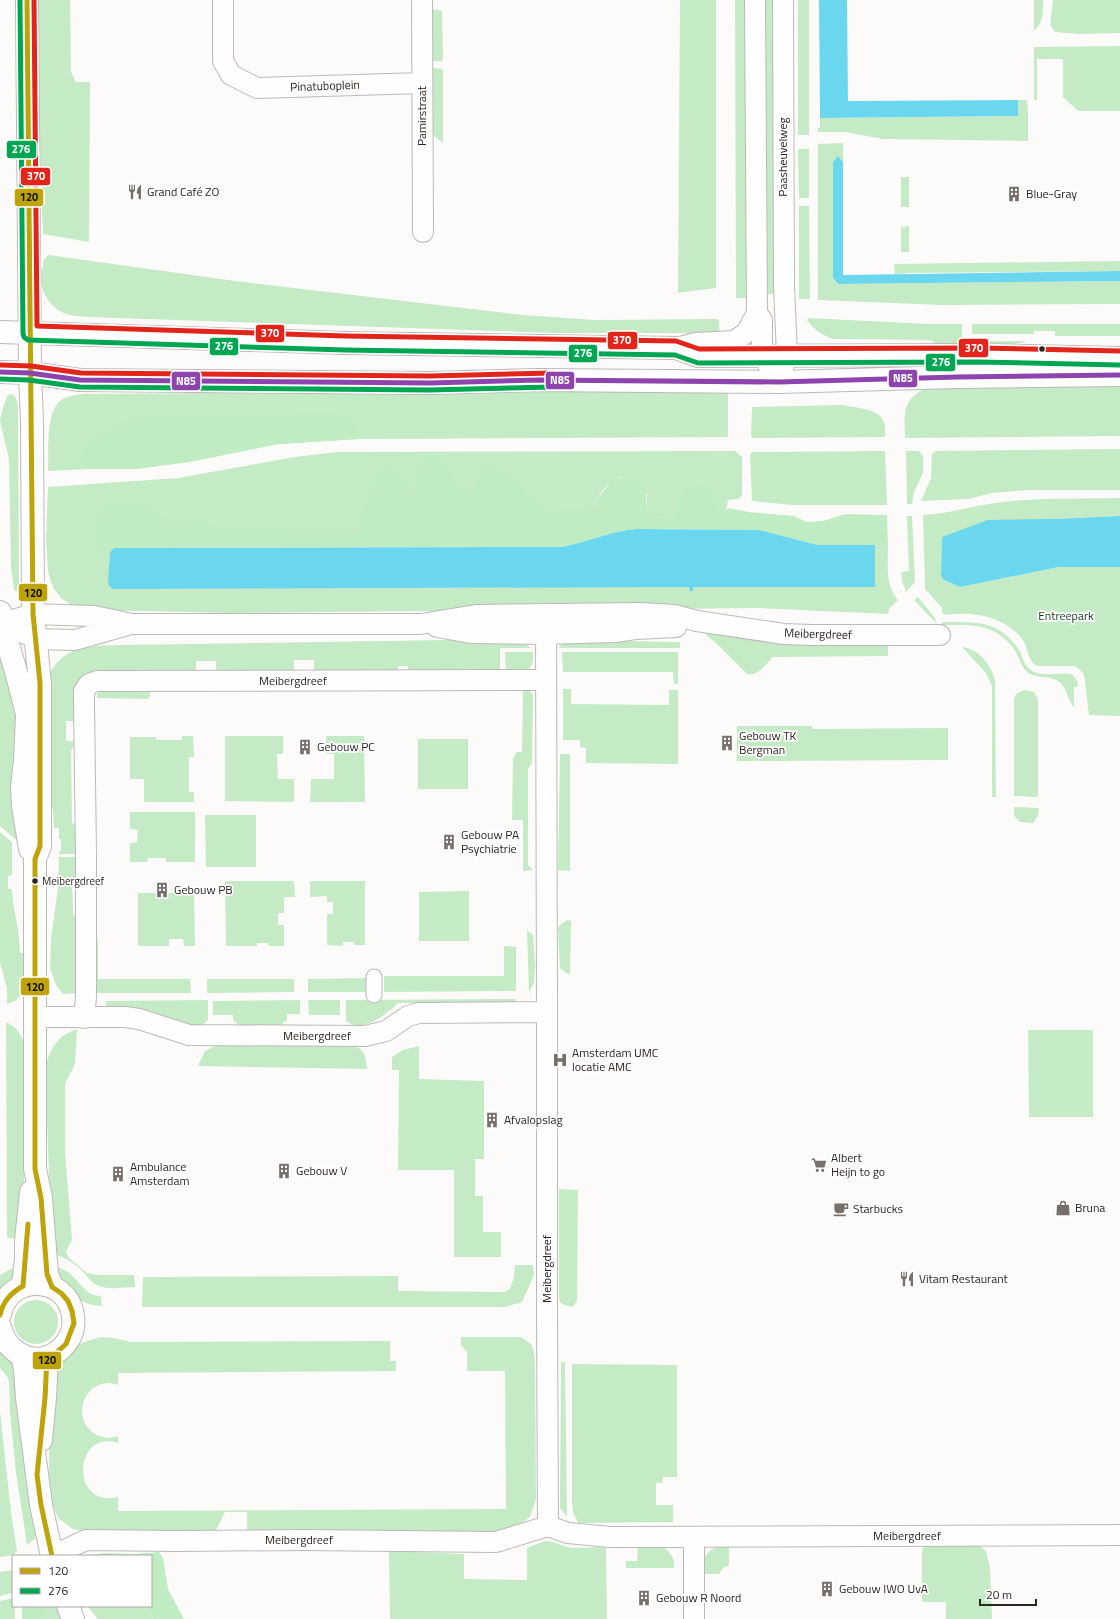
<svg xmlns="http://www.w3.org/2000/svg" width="1120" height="1619" font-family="'Titillium Web',sans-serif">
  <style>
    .green { fill: #c4ebc6 }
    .forest { fill: #c0ecc4 }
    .water { fill: #6bd7ee }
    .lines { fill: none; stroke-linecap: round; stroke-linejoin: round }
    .pedestrian-casing { stroke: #beb8b6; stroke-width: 17 }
    .minor-casing { stroke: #beb8b6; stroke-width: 22 }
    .tertiary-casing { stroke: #beb8b6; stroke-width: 24 }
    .secondary-casing { stroke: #beb8b6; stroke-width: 24 }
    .pedestrian { stroke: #fffefe; stroke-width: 15 }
    .minor { stroke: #fffefe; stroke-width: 20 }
    .tertiary { stroke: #fffefe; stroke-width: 22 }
    .secondary { stroke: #fffefe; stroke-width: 22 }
    .bus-1-casing { stroke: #fff; stroke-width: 8 }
    .bus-2-casing { stroke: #fff; stroke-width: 8 }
    .bus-3-casing { stroke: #fff; stroke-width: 8 }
    .bus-4-casing { stroke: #fff; stroke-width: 8 }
    .bus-1 { stroke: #bea309; stroke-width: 5 }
    .bus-2 { stroke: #00a651; stroke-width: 5 }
    .bus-3 { stroke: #e1251b; stroke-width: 5 }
    .bus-4 { stroke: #8e44ad; stroke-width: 5 }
    .bus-dot { fill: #2d241f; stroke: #fff; stroke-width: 1.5 }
    .labels { text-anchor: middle; stroke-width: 3.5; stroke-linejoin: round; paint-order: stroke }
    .bus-label { font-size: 11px; fill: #2d241f; stroke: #fff; text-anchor: start }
    .street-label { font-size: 12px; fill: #2d241f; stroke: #fff }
    .poi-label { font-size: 12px; fill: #2d241f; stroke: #fff; text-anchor: start }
    .park-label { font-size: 12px; fill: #18391d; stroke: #fff }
    .line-badge { stroke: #fff; stroke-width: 1.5 }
    .badge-label { font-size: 11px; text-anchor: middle; font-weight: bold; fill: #fff }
    .pale-badge-label { font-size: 11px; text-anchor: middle; font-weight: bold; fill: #111 }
  </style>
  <rect width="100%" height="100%" fill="#fdfbf9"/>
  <path class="green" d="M38 0H70L71 72 76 82H90L89 242 43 234 40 174Z
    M680 0H716V288L678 293Z
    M735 0H745L747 298H736V286Z
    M765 0H778L779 294H767Z
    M798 0H809V135H798Z
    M1034 0H1043C1043 10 1044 24 1034 30Z
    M1053 0H1120V33L1080 34 1055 32 1050 25Z
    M433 9 442 11 443 61H433Z
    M1120 46V111H1078L1063 97V59H1037V100H1034V47Z
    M433 68 443 69V143L433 135Z
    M1018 100H1027L1028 111V141L883 139 845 132H818V128H820V118L1017 116Z
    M843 143V162L838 156 833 162V278L837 284 1120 281V304L943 305 818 300V144Z
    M798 149H809V198H799Z
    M901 177H909V207H901Z
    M799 206H809L810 299H799Z
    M909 226V252H901V227Z
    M49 255 235 281 523 315 594 320 717 319 719 321 720 336 679 333H554L88 317C81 316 73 316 66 314 47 307 39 287 39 268L43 269C43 262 43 258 49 255Z
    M1120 261V271L907 273 895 275 894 264Z
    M808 318 929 324H962V350L945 349 930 340 833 339C822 335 814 330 807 320Z
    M972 324H1120V336H1055V331H1034V334H972Z
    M972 341H1025V342L983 350 972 349Z
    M1120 380V436L905 438C904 410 902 397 932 386Z
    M728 389V437L358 439 279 444 127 467 48 471C49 453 45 414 60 401 66 396 76 395 83 394Z
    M10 394C17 395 17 401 18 407L19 578V590L17 592 14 590 11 568 9 459 0 421 2 411 7 396Z
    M842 405C852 407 877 409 882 418 886 424 885 431 885 437L753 438 751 436 752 407Z
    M1120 449V490H1027L992 493 968 499 921 501 931 478 932 454 935 451Z
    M735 451 742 457V495L739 499 728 500 726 511 680 499 677 510 672 516 659 518 647 516V495L622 477C608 480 598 495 593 508L550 527 189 547 109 588 690 587V591H693V587L875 586V545L888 546C888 566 885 585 898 600L889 609 888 614 759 608 232 613 89 610 73 606 61 598 54 589 50 579 48 571 46 538 48 487 178 478 295 457 337 452Z
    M885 451 887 505H793L752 501 750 455 752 452Z
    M906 451H919L923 456V473L914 492 912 504H907Z
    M1120 498V516L1054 519 943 537 942 538 941 576 944 580 960 587 1059 567H1120V716L1089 715 1084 674 1078 668 1073 666H1037C1028 661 1028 650 1024 642 1008 617 973 611 946 615L942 613V608L925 589 923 515C948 514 971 506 995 503 1036 497 1078 499 1120 498Z
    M907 516H912L915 582 906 592 902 581 901 572 909 571Z
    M918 597 935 618 936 623 914 600Z
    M942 622C972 622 997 619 1017 647 1023 655 1023 665 1031 670 1043 679 1060 670 1073 675L1078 682 1077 687H1074V707C1066 698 1068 686 1056 680 1047 675 1036 679 1027 672 1020 665 1019 656 1013 648 994 622 970 625 941 625Z
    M707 633 788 643 837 646H888V656L773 657C766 664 758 677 747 674L717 644 706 635Z
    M518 639 531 648H500V674L408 675V666H398V675H314V660H294V675L216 676V661H196V676L83 677 79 680 78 685V721H66V741H77L71 751 72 823 79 827V854H59V851H61V839H59V828H54L53 811 49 793V675C65 643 93 646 124 645Z
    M573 640 678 642 680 643V648H559L563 642Z
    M962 647C979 649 991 665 995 680L996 797H992V686L986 673Z
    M505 652H533C535 673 523 672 506 674Z
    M562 652H678V684H674L673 672H563Z
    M0 656C4 669 10 682 13 694 21 742 17 792 16 840L0 826Z
    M150 687V696L148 699 97 698V694L103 689Z
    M523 689 530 691 533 695 532 763 528 769V865L533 870 523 871V820H512L513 758 517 752H522Z
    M563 689H571V704L669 705V690H678V764L586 763V748L580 747V740H563Z
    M1026 690 1034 692 1038 699V797L1014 796V700C1015 693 1020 691 1026 690Z
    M737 726H812V729L948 728V760L737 761Z
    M182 736H193L194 757H189V792H194V802H144V779H130V737H156L157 740H182Z
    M225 736H283V754H277L278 779H294V802L225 801Z
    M326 736H364L365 802H310L311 779H334V754H326Z
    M418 739H468V789H418Z
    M560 754H570V871L558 870Z
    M1014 807 1039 808 1038 816 1033 823 1020 822 1014 816Z
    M130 812H195V862H166V858H148L147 862H130V843L137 842 138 830 130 829Z
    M205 815H256V867H206Z
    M0 832 12 842V875L8 876V889H12C13 911 20 931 20 953H25V991L15 1001 7 1004V989L0 962Z
    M59 857H79V873L72 880 73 914 79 921 80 993 63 994 56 985 50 968 51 939 58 888Z
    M225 881H294L295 897H284V913H278V925H284V946H269L268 943H257V946H226Z
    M310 881H365V945H354V942H343V946L327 945V914H333V902H327V896L310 897Z
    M469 891V941H419V892Z
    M138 893H194L195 946H184L183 939H169V946H138Z
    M567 920 571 921 570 974 566 973 560 968 558 928 560 925Z
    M527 930 533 935 535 964 534 983 529 992Z
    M92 939 98 940V979H190L191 993H91Z
    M504 946 516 947V991L384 992V976H504Z
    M367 978V992H308V979Z
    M207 979H294V992L207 993Z
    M516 999V1003L512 1004 398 1003C385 1015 374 1025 355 1026L346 1021V1000Z
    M208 1000V1020L201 1026 186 1024 136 1008H106V1001Z
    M300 1000V1014H287V1020L279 1026H240L233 1020V1015H213V1001Z
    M308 1000H340V1015H309Z
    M6 1022C17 1027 21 1034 25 1045L24 1178 20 1238H7Z
    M77 1029 75 1064 65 1084V1151L72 1240 66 1251 68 1257 87 1273 99 1275H134L135 1287C123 1287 105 1291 95 1284 91 1282 87 1276 84 1273 76 1264 64 1256 52 1254L45 1068C51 1047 56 1037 77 1029Z
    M1028 1030H1093V1117H1029Z
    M351 1045C365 1049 366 1056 367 1069L198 1066 205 1051 215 1046Z
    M419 1046V1079L484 1081V1159H475V1196H483V1232H501V1257H454V1170H398L399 1070H392V1057L403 1050Z
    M559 1189 578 1190 577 1301 572 1307 564 1305 560 1302 559 1297Z
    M20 1264 17 1276 0 1294V1275Z
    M53 1265C58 1267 63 1269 68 1272 79 1280 86 1297 101 1296L102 1306C75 1305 63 1287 53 1265Z
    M515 1265H533L534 1275 522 1302 505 1307H142L143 1277 398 1276V1291L504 1292 510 1289 514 1277Z
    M14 1322a22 22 0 1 1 44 0a22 22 0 1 1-44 0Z
    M101 1337 114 1338 131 1342 390 1341V1361H396V1371L118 1373V1385C85 1374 68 1420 97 1435 103 1438 111 1439 118 1436V1443C73 1429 70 1509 118 1497V1511L506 1509 505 1371H467V1352L461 1345V1337H521L531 1344 534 1352 535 1362 536 1499 530 1517 510 1531 247 1532V1512H225L215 1532H86L73 1529 58 1518 50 1498 49 1486V1426L53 1374 58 1363 77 1345 87 1341Z
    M0 1348 16 1368 30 1500 36 1538 27 1545 16 1473 10 1413 9 1382 7 1376 0 1368Z
    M561 1362H565L567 1517 560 1508Z
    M572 1364 677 1365V1477H663L662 1483H656V1505H673V1522L578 1523 573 1512 572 1503Z
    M0 1411 11 1512 17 1551 14 1555 0 1557Z
    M545 1541 553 1542 571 1548 606 1547 607 1619H390L389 1551 464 1554V1579L527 1580V1548Z
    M659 1544C668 1550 676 1557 674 1568H626V1561H637L638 1547Z
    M977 1544 986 1551 990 1568 992 1619H946V1602H922V1553L923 1547 926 1545Z
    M718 1547H729V1565L723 1568 719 1574H701C702 1561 704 1552 718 1547Z
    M105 1553 134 1554V1556H81Z
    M13 1570V1593L0 1596V1572Z
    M13 1598V1606H15V1619H0V1601Z
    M22 1606H57L62 1619H22Z
    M87 1606H147L153 1619H98Z"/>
  <path class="forest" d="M303 414H337L347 417 360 431 358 439 279 444 190 462 137 469H84L77 461 87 445 118 424 137 415Z
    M435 454C457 466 447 478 465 492 479 490 475 484 478 473 479 471 481 468 483 465 505 470 516 477 527 498L540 502 546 511 593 508 597 499 613 479C646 473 647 489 647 516L659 518 672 516C677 510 677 506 680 499 686 483 701 481 714 490L716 508 726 511 728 508 749 512 794 516 807 522 823 521 845 514 887 515 888 546 818 545 759 530 637 529C613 530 586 543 561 547L115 548 112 550 110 553 92 547 96 516 111 502 142 505 175 523 194 520 213 526 298 531H360L362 509 377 476 383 468C404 468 401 474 409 490H417C417 471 413 460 435 454Z
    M159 1552 163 1558 168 1589 184 1619H153L147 1606H151V1556H134V1554Z
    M25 1606H42L46 1609 43 1619H22V1609Z"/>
  <path class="water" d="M819 0H847L848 101 1018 100V116L820 118Z
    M838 156 843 162V275L1120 271V281L838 284 833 278V162Z
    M1120 516V567H1059L960 587 944 580 941 576 942 537 988 520 1054 519Z
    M637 529 759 530 818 545H875V587H693V591H690L689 587 112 589 108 584 110 553 112 550 115 548 561 547C586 543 613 530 637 529Z"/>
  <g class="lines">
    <g class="pedestrian-casing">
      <path id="pedestrian" d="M374 977V995"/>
    </g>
    <g class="minor-casing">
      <path id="minor" d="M223 0V61L231 75 257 88 422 83
        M422 0 423 232
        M757 313 762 320V355L771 369
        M676 348 696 343 734 341 746 333 757 313 755 0
        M779 382 787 355 784 286 783 0
        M546 615 547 1012V1313L548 1526
        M2 623 33 614 94 616 132 624H421L476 615 641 613 674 615 697 621 784 634 811 635H940
        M2 623 36 639 75 640 128 625
        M437 627 471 633 545 634 615 632 635 629 676 627
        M36 1017H125L139 1019 189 1035 365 1036 386 1031 408 1016 419 1013 547 1012
        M84 1018 86 997V856L84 702V691L89 684 97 681 546 680
        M694 1537V1619
        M52 1556 86 1540 176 1541 304 1540 496 1542 548 1526 568 1533 610 1537 1120 1535"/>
    </g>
    <g class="tertiary-casing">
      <path id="tertiary" d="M30 373 32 421 33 614 40 683V846L35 859V1169L41 1198 47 1274 52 1287
        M0 612 2 623 18 679 27 714 25 761 22 786 23 806 30 849
        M23 1286 26 1258V1241L31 1192
        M0 1315C7 1273 68 1274 73 1316 74 1323 73 1331 70 1337 65 1346 58 1353 48 1357 25 1364 5 1348 0 1327
        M22 1355 25 1369 27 1398 41 1505 52 1556
        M41 1440 45 1398 47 1357
        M68 1606 73 1619"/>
    </g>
    <g class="secondary-casing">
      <path id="secondary" d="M27 0 30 373
        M0 332 345 343 676 348 698 356 977 355 1120 358
        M0 372 30 373 80 380 430 383 539 380 779 382 957 377 1120 375"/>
    </g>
    <use href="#pedestrian" class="pedestrian"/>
    <use href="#minor" class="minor"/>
    <use href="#tertiary" class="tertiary"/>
    <use href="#secondary" class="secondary"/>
    <g class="bus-1-casing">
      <path id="bus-1" d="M27 0 33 614 40 683V846L35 859V1169L41 1198 47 1274 52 1287 61 1293 68 1301 72 1311 74 1323 66 1344 57 1352 47 1357 45 1398 37 1475 41 1505 52 1556
        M0 1315C3 1301 11 1293 23 1286L28 1224"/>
    </g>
    <g class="bus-2-casing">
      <path id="bus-2" d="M20 0 23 333 24 337 28 340 345 350 675 355 698 363 977 362 1120 365
        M0 379 29 380 80 387 430 390 553 387"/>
    </g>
    <g class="bus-3-casing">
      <path id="bus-3" d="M34 0 37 326 345 336 676 341 699 349 977 348 1120 351
        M0 365 31 366 81 373 430 376 553 373"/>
    </g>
    <g class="bus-4-casing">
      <path id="bus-4" d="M0 372 30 373 80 380 430 383 539 380 779 382 957 377 1120 375"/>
    </g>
    <use href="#bus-1" class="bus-1"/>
    <use href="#bus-2" class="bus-2"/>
    <use href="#bus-3" class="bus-3"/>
    <use href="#bus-4" class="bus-4"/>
  </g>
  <defs>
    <g id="restaurant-bare" transform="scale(1.2)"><path d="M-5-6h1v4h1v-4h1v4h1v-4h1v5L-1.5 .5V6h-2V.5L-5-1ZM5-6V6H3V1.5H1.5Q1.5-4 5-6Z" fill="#766f6b" stroke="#fff" stroke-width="2.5" paint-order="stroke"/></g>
    <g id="building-bare" transform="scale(1.2)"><path d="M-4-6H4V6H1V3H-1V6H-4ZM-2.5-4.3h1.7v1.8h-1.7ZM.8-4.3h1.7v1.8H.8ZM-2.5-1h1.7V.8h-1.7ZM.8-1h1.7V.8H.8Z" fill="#766f6b" stroke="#fff" stroke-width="2.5" paint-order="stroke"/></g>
    <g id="hospital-bare" transform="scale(1.2)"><path d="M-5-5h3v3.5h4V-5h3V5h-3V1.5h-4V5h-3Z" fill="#766f6b" stroke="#fff" stroke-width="2.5" paint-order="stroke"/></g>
    <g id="supermarket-bare" transform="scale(1.2)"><path d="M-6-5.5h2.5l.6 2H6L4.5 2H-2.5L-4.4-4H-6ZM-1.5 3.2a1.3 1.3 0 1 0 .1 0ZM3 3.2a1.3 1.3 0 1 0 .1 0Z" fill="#766f6b" stroke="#fff" stroke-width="2.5" paint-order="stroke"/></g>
    <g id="shop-bare" transform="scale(1.2)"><path d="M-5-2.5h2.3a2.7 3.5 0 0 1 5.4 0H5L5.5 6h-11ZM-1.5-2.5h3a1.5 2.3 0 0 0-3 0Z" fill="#766f6b" stroke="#fff" stroke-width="2.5" paint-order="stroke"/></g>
    <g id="cafe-bare" transform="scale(1.2)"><path d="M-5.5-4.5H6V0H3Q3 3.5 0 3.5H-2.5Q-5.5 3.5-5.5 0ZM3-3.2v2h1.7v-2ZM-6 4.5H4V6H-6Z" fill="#766f6b" stroke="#fff" stroke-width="2.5" paint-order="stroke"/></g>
  </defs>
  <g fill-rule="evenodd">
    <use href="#restaurant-bare" x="135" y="192"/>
    <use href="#building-bare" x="1014" y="194"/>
    <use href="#building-bare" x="727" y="743"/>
    <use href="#building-bare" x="305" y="747"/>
    <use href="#building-bare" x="449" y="842"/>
    <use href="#building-bare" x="162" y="890"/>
    <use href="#hospital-bare" x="560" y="1060"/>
    <use href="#building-bare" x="492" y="1120"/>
    <use href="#supermarket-bare" x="819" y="1165"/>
    <use href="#building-bare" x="284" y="1171"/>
    <use href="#building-bare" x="118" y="1174"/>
    <use href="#shop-bare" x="1063" y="1208"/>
    <use href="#cafe-bare" x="841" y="1209"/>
    <use href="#restaurant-bare" x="907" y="1279"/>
    <use href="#building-bare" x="827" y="1589"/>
    <use href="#building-bare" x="644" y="1598"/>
  </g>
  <g class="bus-dot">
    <circle cx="1042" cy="349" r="3.5"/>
    <circle cx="35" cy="881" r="3.5"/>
  </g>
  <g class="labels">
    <g class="bus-label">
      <text x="42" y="885">Meibergdreef</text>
    </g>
    <g class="street-label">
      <text transform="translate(325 86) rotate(-2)" y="4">Pinatuboplein</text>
      <text transform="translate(422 116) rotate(-90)" y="4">Pamirstraat</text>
      <text transform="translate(783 157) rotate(-90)" y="4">Paasheuvelweg</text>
      <text transform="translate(818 634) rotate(2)" y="4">Meibergdreef</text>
      <text x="293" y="685">Meibergdreef</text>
      <text x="317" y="1040">Meibergdreef</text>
      <text transform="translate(547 1269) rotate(-90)" y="4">Meibergdreef</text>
      <text x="907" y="1540">Meibergdreef</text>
      <text x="299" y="1544">Meibergdreef</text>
    </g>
    <g class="poi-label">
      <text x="147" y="196">Grand Café ZO</text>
      <text x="1026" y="198">Blue-Gray</text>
      <text x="739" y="740">Gebouw TK<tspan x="739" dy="14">Bergman</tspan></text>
      <text x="317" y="751">Gebouw PC</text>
      <text x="461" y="839">Gebouw PA<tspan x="461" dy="14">Psychiatrie</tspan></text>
      <text x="174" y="894">Gebouw PB</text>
      <text x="572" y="1057">Amsterdam UMC<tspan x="572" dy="14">locatie AMC</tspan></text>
      <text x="504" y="1124">Afvalopslag</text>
      <text x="831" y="1162">Albert<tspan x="831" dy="14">Heijn to go</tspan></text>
      <text x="130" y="1171">Ambulance<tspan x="130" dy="14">Amsterdam</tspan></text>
      <text x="296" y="1175">Gebouw V</text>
      <text x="1075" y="1212">Bruna</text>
      <text x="853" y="1213">Starbucks</text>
      <text x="919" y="1283">Vitam Restaurant</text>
      <text x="839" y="1593">Gebouw IWO UvA</text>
      <text x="656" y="1602">Gebouw R Noord</text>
    </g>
    <g class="park-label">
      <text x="1066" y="620">Entreepark</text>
    </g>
  </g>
  <g class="line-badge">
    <rect x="6" y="140" width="31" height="19" rx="4" fill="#00a651"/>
    <rect x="20" y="167" width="31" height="19" rx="4" fill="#e1251b"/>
    <rect x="14" y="188" width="30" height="19" rx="4" fill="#bea309"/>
    <rect x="255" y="324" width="30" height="19" rx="4" fill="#e1251b"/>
    <rect x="607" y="331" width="31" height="19" rx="4" fill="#e1251b"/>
    <rect x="209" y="337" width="30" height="19" rx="4" fill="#00a651"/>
    <rect x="958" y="338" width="31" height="20" rx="4" fill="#e1251b"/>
    <rect x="568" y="344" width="30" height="19" rx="4" fill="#00a651"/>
    <rect x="925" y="353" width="31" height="19" rx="4" fill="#00a651"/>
    <rect x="888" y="369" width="30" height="19" rx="4" fill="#8e44ad"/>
    <rect x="545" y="371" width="30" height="19" rx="4" fill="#8e44ad"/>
    <rect x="171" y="371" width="30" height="20" rx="4" fill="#8e44ad"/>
    <rect x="18" y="583" width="30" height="19" rx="4" fill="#bea309"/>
    <rect x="20" y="977" width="30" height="19" rx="4" fill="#bea309"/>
    <rect x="32" y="1351" width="30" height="19" rx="4" fill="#bea309"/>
  </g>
  <g class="badge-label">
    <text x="21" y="153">276</text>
    <text x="36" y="180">370</text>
    <text x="270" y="337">370</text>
    <text x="622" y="344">370</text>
    <text x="224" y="350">276</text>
    <text x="974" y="352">370</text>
    <text x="583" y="357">276</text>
    <text x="941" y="366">276</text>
    <text x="903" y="382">N85</text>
    <text x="560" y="384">N85</text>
    <text x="186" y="385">N85</text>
  </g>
  <g class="pale-badge-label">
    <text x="29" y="201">120</text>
    <text x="33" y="597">120</text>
    <text x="35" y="991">120</text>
    <text x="47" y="1364">120</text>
  </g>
  <rect x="12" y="1555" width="140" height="52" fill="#ffffff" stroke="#aba7a5"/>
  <rect x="20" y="1568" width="20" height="6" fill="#bea309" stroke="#aba7a5"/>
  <text x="48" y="1575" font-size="12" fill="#2d241f">120</text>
  <rect x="20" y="1588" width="20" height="6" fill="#00a651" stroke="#aba7a5"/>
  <text x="48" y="1595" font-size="12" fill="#2d241f">276</text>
  <path d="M980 1599v6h56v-6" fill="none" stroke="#2d241f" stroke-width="2"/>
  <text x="986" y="1599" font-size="12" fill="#2d241f" stroke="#ffffff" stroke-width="3" paint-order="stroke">20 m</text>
</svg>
